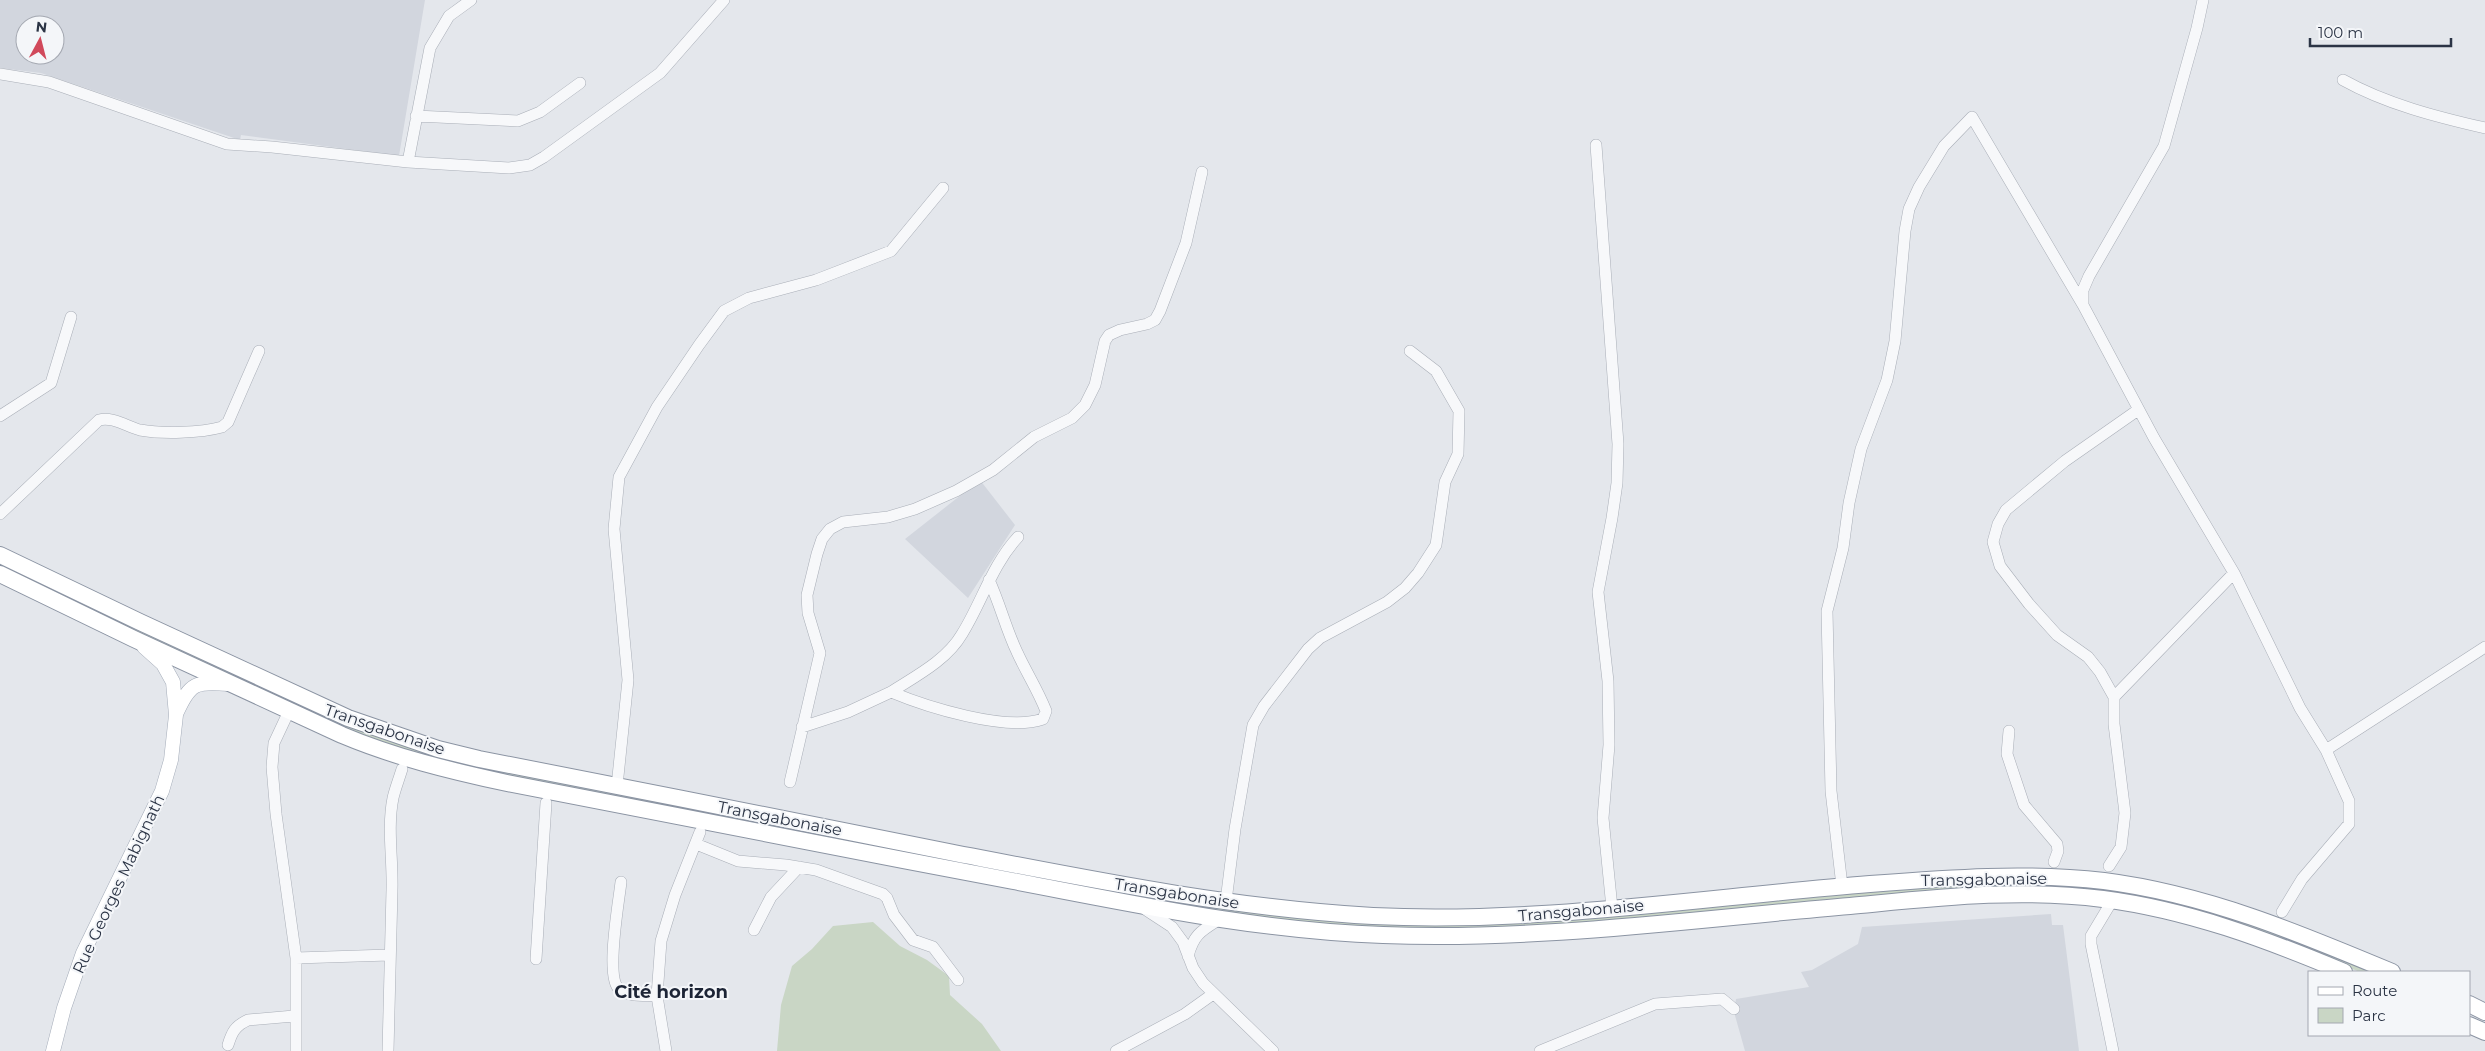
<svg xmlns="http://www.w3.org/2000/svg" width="2485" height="1051" font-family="Montserrat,sans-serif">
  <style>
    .built { fill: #d2d6de; fill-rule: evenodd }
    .green { fill: #c9d6c5 }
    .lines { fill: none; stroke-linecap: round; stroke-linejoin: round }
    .minor-casing { stroke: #a9aeb7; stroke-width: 12 }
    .major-casing { stroke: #a3abb8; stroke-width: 15 }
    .highway-casing { stroke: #8b94a3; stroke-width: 18 }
    .minor { stroke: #f7f8fa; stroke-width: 11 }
    .major { stroke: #fff; stroke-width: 14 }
    .highway { stroke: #fff; stroke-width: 16 }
    .labels { text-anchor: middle; stroke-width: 4; stroke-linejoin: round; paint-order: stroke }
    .street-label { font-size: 16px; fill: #2b3445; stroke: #f4f6f9 }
    .neighbourhood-label { font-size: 18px; font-weight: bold; fill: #1d2536; stroke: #f4f6f9 }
  </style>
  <rect width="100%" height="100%" fill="#e4e7ec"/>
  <path class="built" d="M0 0H425L399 156 241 135 240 140 41 73 0 68ZM25 25H55V55H25Z
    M980 480 1015 525 968 598 905 539Z
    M2051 914 2052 925H2063L2079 1051H1745L1734 1012 1736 999 1809 987 1801 972 1812 970 1858 944 1862 927Z"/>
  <path class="green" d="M0 561 345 724 1138 895 1223 909 1333 921 1829 895 1990 883 2074 885 2158 897 2262 927 2374 972H2360L2286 942 2102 893 1496 929 1333 926 1185 909 507 777 435 760 343 729 0 567Z
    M873 922 900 946 927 960 949 976 950 995 982 1024 1001 1051H777L781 1005 792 966 812 949 833 926Z"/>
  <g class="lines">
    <g class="minor-casing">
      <path id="minor" d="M2203 0 2197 28 2164 146 2089 276 2083 290V305L2154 438 2234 573 2300 708 2326 750 2349 801V824L2302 879 2282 912
        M0 74 49 82 227 144 272 147 408 162 509 168 530 165 544 157 660 73 724 0
        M2343 80C2386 104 2437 117 2485 128
        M416 116 518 121 540 112 580 83
        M1596 145 1618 444 1617 483 1612 518 1598 592 1608 681 1609 745 1603 818 1612 908
        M408 162 430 48 449 16 471 0
        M0 416 51 383 71 317
        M0 514 99 420C112 416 128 427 140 430 162 434 200 433 222 427L228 422 259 351
        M891 692C916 676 947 660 962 634 982 602 992 565 1018 537
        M2114 697 2234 573
        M289 711 274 743 272 767 276 814 296 958V1051
        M802 727 848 712 891 692C927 707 1006 732 1043 719L1046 711C1038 690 1026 672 1017 652 1006 629 1000 604 989 580
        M2009 731 2007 754 2024 805 2057 844 2058 851 2054 862
        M2326 750 2485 647
        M790 782 820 653 808 613 807 595 817 554 822 539 830 529 843 522 888 517 915 509 956 491 993 470 1034 437 1072 418 1085 405 1095 385 1105 341 1109 335 1120 330 1147 324 1155 320 1160 311 1186 243 1202 172
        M617 786 628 680 614 529 619 477 657 407 699 345 724 311 749 298 816 280 891 251 943 188
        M696 844 738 861 786 865 816 870 883 894 887 898 894 915 913 940 933 947 958 980
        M2109 866 2121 847 2125 813 2114 724V697L2100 672 2088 657 2057 635 2029 604 2000 566 1993 542 1998 524 2006 510 2065 461 2138 410
        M621 882C619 901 605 977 619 989 628 997 645 995 657 996
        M1842 886 1831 791 1827 611 1843 548 1849 503 1861 449 1887 380 1895 341 1905 231 1909 209 1919 187 1944 146 1972 117 2083 305
        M1226 901 1235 829 1253 725 1264 706 1308 649 1320 638 1387 602 1405 588 1418 573 1436 545 1445 482 1458 454 1459 411 1436 371 1410 351
        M2112 901 2091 936V944L2113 1051
        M1146 910 1172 927 1183 942 1193 968 1203 983 1273 1051
        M754 930 771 897 799 867
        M1188 956C1194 934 1201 931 1220 919
        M296 958 389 955
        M536 959 546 803
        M228 1045C232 1032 235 1026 248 1020L294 1016
        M388 1051C389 997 391 944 392 890 393 860 387 828 393 798 395 789 399 779 402 769
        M666 1051 657 996 661 941 675 895 700 832
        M1116 1051 1185 1014 1213 994
        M1540 1051 1655 1004 1722 999 1734 1009"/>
    </g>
    <g class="major-casing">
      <path id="major" d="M177 712C190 683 196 681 228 684
        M53 1051 64 1008 83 953 162 791 171 760 176 715 173 682 163 664 144 647"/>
    </g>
    <g class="highway-casing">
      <path id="highway" d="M0 555 140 622 348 718 438 749 479 759C636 789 792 821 949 852 1089 879 1230 908 1373 916 1540 924 1705 897 1870 884 1948 878 2027 872 2104 881 2206 894 2299 933 2392 972
        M0 574 134 639 342 735C394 757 451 771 507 783 675 815 844 849 1013 881 1135 904 1258 931 1383 935 1539 941 1695 919 1850 906 1935 898 2018 888 2103 899 2188 910 2265 939 2344 972
        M2469 1004 2485 1012
        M2469 1025 2485 1032"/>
    </g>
    <use href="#minor" class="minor"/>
    <use href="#major" class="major"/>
    <use href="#highway" class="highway"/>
  </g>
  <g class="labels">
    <g class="street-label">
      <text transform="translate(385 729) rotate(19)" y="6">Transgabonaise</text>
      <text transform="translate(780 818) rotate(11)" y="6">Transgabonaise</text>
      <text transform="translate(1984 879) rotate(-1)" y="6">Transgabonaise</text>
      <text transform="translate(118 884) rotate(-65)" y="6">Rue Georges Mabignath</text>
      <text transform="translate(1177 893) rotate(9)" y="6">Transgabonaise</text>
      <text transform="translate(1581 910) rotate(-5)" y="6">Transgabonaise</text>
    </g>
    <g class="neighbourhood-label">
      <text x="671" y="998">Cité horizon</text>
    </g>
  </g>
  <rect x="2308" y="971" width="162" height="65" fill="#f4f6f9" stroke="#a4a8b1"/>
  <rect x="2318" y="987" width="25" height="8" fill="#ffffff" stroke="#a4a8b1"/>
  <text x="2352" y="996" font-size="15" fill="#2b3445">Route</text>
  <rect x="2318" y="1008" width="25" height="15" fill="#c9d6c5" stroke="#a4a8b1"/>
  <text x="2352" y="1021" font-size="15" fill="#2b3445">Parc</text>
  <g transform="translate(40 40) rotate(7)"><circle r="24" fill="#f4f6f9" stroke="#a4a8b1"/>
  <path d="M0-4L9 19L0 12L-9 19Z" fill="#d1495b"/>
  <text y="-8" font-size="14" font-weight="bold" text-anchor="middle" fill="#2b3445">N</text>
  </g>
  <path d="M2310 38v8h141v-8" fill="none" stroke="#2b3445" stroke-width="2.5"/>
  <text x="2318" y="38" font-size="15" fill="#2b3445" stroke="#f4f6f9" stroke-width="4" paint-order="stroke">100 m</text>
</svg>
